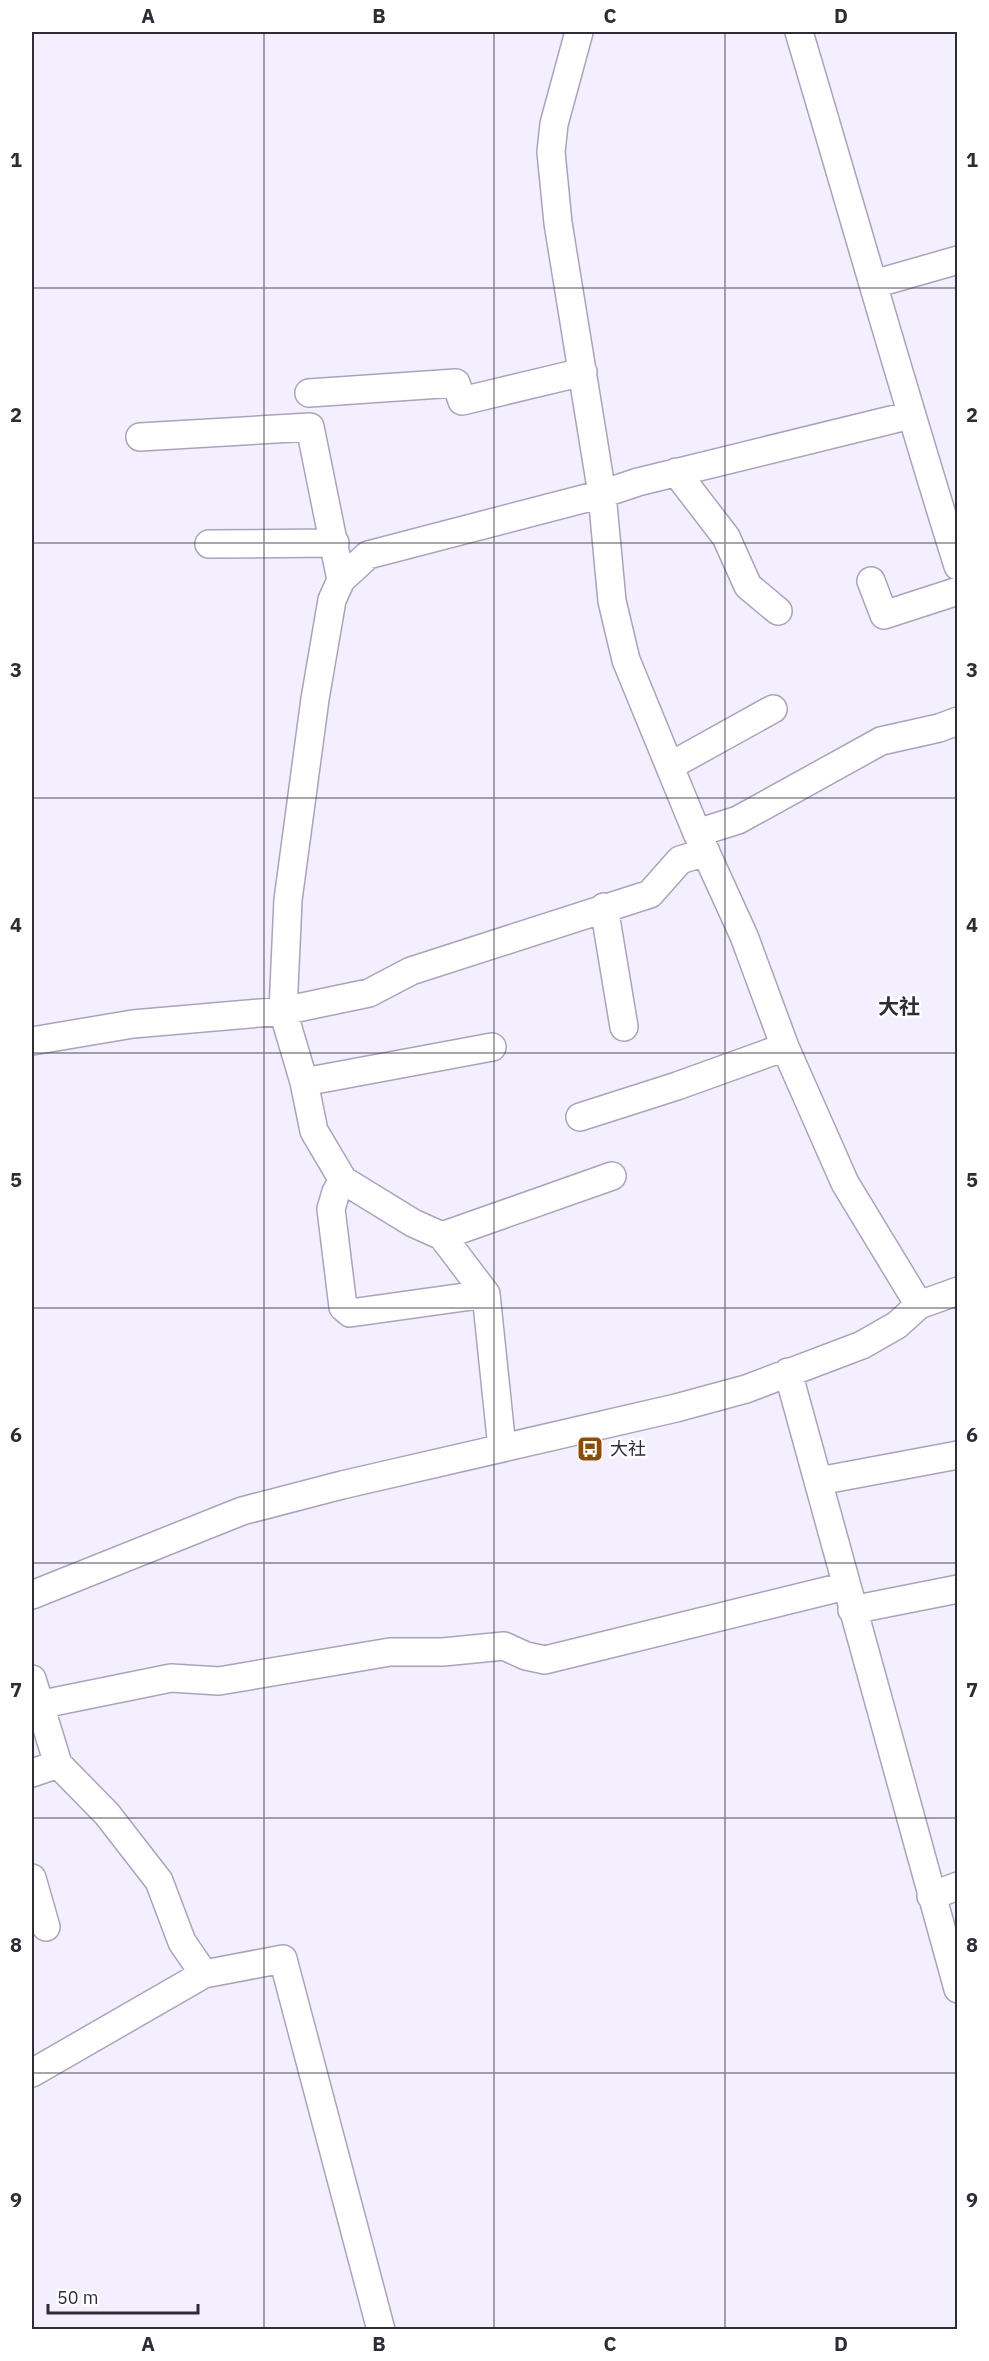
<svg xmlns="http://www.w3.org/2000/svg" width="989" height="2361" font-family="'IBM Plex Sans','Noto Sans TC',sans-serif">
  <style>
    .lines { fill: none; stroke-linecap: round; stroke-linejoin: round }
    .minor-casing { stroke: #aaa3bb; stroke-width: 30 }
    .minor { stroke: #fff; stroke-width: 27 }
    .grid { fill: none; stroke: #2e2c35; stroke-width: 1.5; stroke-opacity: 0.55 }
    .labels { text-anchor: middle; stroke-width: 5; stroke-linejoin: round; paint-order: stroke }
    .poi-label { font-size: 18px; fill: #2e2c35; stroke: #fff; text-anchor: start }
    .quarter-label { font-size: 21px; font-weight: bold; fill: #2e2c35; stroke: #fff }
    .neatline { fill: none; stroke: #2e2c35; stroke-width: 2 }
    .grid-label { font-size: 20px; text-anchor: middle; font-weight: bold; fill: #2e2c35 }
  </style>
  <rect width="100%" height="100%" fill="#f3effe"/>
  <g class="lines">
    <g class="minor-casing">
      <path id="minor" d="M579 32 554 124 551 152 558 223 602 494 612 601 626 660 697 833 744 936 785 1047 845 1183 919 1305
        M799 32C852 210 902 388 958 566
        M874 284 958 260
        M309 393 456 383 462 401 583 372
        M140 437 310 427 341 580
        M676 472 726 537 748 586 778 611
        M209 544 335 543
        M871 581 884 615 958 591
        M670 766 773 709
        M697 833 738 820 881 741 939 728 958 721
        M604 907 624 1027
        M32 1041 133 1024 283 1011 369 993 411 971 650 894 680 860 706 852
        M304 1082 492 1047
        M580 1117 677 1086 785 1047
        M343 1180 336 1192 331 1209 343 1307 350 1313 486 1294
        M442 1236 612 1176
        M788 1372 958 1989
        M502 1448 486 1294 442 1236 413 1223 343 1180 314 1131 304 1082 283 1011 288 900 315 699 332 600 341 580 368 555 602 494 638 482 911 415
        M819 1481 958 1455
        M32 1595 242 1511 342 1485 676 1408 746 1389 862 1345 897 1325 919 1305 958 1291
        M852 1610 958 1589
        M32 1679 58 1764 107 1814 159 1881 182 1942 204 1974
        M38 1705 171 1678 219 1681 390 1652H443L504 1646 526 1656 545 1660 846 1586
        M32 1773 58 1764
        M32 1878 46 1927
        M931 1896 958 1886
        M32 2073 204 1974 283 1959 381 2330"/>
    </g>
    <use href="#minor" class="minor"/>
  </g>
  <path class="grid" d="M264 32V2330M494 32V2330M725 32V2330M32 288H958M32 543H958M32 798H958M32 1053H958M32 1308H958M32 1563H958M32 1818H958M32 2073H958"/>
  <defs>
    <g id="bus-square" transform="scale(1.35)"><rect x="-9" y="-9" width="18" height="18" rx="4" fill="#894e08" stroke="#fff"/><path d="M-5-6H5V4H4V6H2V4H-2V6H-4V4H-5ZM-3.5-4V0h7V-4ZM-3.5 1.2v1.5H-2V1.2ZM2 1.2v1.5H3.5V1.2Z" fill="#fff"/></g>
  </defs>
  <g fill-rule="evenodd">
    <use href="#bus-square" x="590" y="1449"/>
  </g>
  <g class="labels">
    <g class="poi-label">
      <text x="610" y="1455">大社</text>
    </g>
    <g class="quarter-label">
      <text x="899" y="1014">大社</text>
    </g>
  </g>
  <rect width="989" height="2361" fill="none" stroke="#ffffff" stroke-width="66"/>
  <path d="M48 2304v9h150v-9" fill="none" stroke="#2e2c35" stroke-width="3"/>
  <text x="57" y="2304" font-size="18" fill="#2e2c35" stroke="#ffffff" stroke-width="4.5" paint-order="stroke">50 m</text>
  <rect x="33" y="33" width="923" height="2295" class="neatline"/>
  <g class="grid-label">
    <text x="148" y="23">A</text>
    <text x="379" y="23">B</text>
    <text x="610" y="23">C</text>
    <text x="841" y="23">D</text>
    <text x="16" y="167">1</text>
    <text x="972" y="167">1</text>
    <text x="16" y="422">2</text>
    <text x="972" y="422">2</text>
    <text x="16" y="677">3</text>
    <text x="972" y="677">3</text>
    <text x="16" y="932">4</text>
    <text x="972" y="932">4</text>
    <text x="16" y="1187">5</text>
    <text x="972" y="1187">5</text>
    <text x="16" y="1442">6</text>
    <text x="972" y="1442">6</text>
    <text x="16" y="1697">7</text>
    <text x="972" y="1697">7</text>
    <text x="16" y="1952">8</text>
    <text x="972" y="1952">8</text>
    <text x="16" y="2207">9</text>
    <text x="972" y="2207">9</text>
    <text x="148" y="2351">A</text>
    <text x="379" y="2351">B</text>
    <text x="610" y="2351">C</text>
    <text x="841" y="2351">D</text>
  </g>
</svg>
